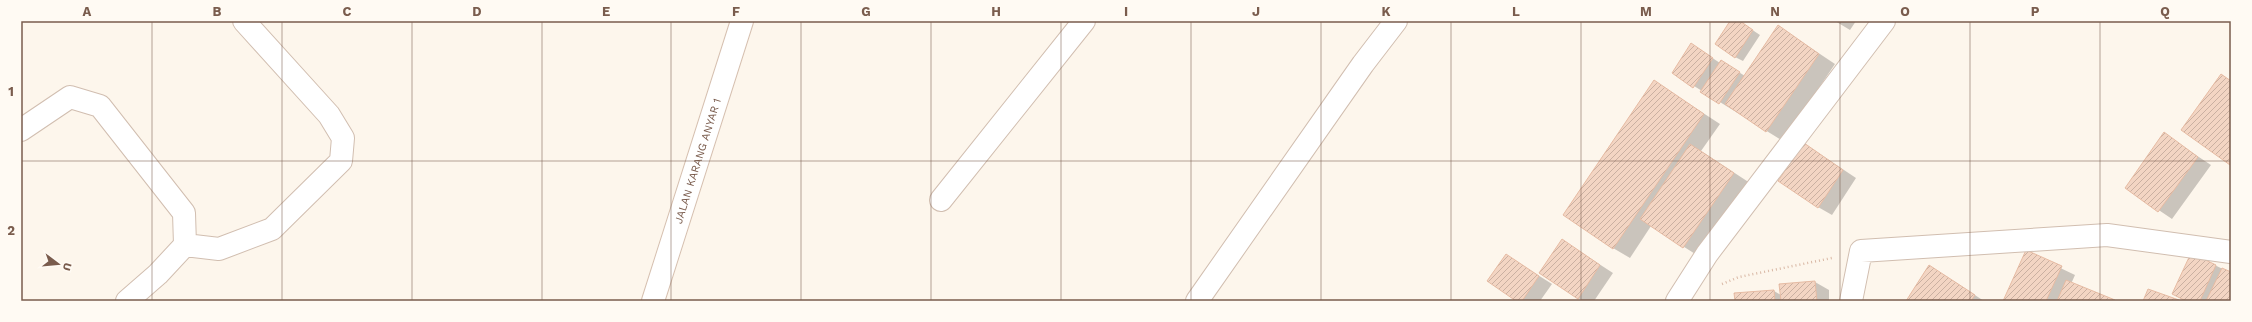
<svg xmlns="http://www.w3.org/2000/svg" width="2252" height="322" font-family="'Work Sans',sans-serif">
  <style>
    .shadow { fill: #0003 }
    .building { fill: url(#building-hatch); stroke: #e6bba3 }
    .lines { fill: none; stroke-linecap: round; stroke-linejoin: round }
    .street-casing { stroke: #d1beb0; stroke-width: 24 }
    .secondary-casing { stroke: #d6c0b0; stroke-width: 24 }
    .path { stroke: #d9b8a5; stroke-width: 2.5; stroke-dasharray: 1 3; stroke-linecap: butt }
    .street { stroke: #fff; stroke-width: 22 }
    .secondary { stroke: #fff; stroke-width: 22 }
    .grid { fill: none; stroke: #7a5c4d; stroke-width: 1; stroke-opacity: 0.55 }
    .labels { text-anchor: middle; stroke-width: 3.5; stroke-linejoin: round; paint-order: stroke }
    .street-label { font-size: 11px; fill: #7a5c4d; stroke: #fffaf3 }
    .neatline { fill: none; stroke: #7a5c4d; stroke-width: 1.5 }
    .grid-label { font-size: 13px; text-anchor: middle; font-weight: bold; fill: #7a5c4d }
  </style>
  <defs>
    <pattern id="building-hatch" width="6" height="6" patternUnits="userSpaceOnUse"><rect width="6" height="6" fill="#f3d5c3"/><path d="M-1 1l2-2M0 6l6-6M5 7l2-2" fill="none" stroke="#cab0a1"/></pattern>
  </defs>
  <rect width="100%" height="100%" fill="#fdf6ec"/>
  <path class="shadow" d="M1731 21H1739L1760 35 1743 61 1735 57Z
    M1835 21H1856L1850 30Z
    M1778 26 1835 64 1783 141 1673 73 1699 49 1720 63 1729 66 1745 76Z
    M2221 76 2231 81V165L2183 130Z
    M1654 81 1720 124 1701 151 1750 183 1700 257 1651 226 1630 258 1613 248Z
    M2164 134 2211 165 2172 219 2126 188Z
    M1805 144 1856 178 1832 215 1818 207Z
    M1562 240 1613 273 1594 301H1584L1578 298Z
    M2027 252 2075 275 2071 284 2114 301H2004Z
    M2192 254 2231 273V301H2186L2173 294Z
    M1506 255 1552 284 1540 301H1518Z
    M1946 276 1984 301H1907Z
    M1815 282 1829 290V301H1736L1774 291 1781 295 1780 285Z"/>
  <path class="building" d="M1730 21H1740L1753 30 1735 58 1715 44Z
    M1778 25 1819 54 1766 132 1725 104Z
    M1691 43 1713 58 1693 88 1672 73Z
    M1721 60 1740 72 1719 104 1700 92Z
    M2221 74 2231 81 2230 165 2181 130Z
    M1654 80 1704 114 1613 249 1563 215Z
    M2164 132 2198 157 2158 212 2125 188Z
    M1804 143 1843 170 1818 208 1778 181Z
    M1690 144 1734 173 1683 248 1640 219Z
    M1562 239 1600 265 1578 299 1539 273Z
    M2026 250 2062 266 2046 301H2003Z
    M2191 253 2216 265 2200 301H2186L2172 294Z
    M1506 254 1539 276 1522 301H1516L1487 281Z
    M1929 265 1975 295 1971 301H1906Z
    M2222 268 2231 272V301H2206Z
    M2066 280 2115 300V301H2057Z
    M1815 281 1817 301H1781L1779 284Z
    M2148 289 2179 300V301H2143Z
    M1774 290 1775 301H1735L1734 293Z"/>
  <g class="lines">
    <g class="street-casing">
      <path id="street" d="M21 130 70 97 100 106 184 213 185 245 158 274 127 301
        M941 200 1084 21
        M185 245 219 249 272 229 341 161 343 138 329 115 244 21
        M1197 301 1363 64 1396 21
        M1677 301 1707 254 1884 21
        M1851 301 1861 251 2107 235 2231 252"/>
    </g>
    <g class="secondary-casing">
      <g id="secondary">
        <path id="s1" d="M653 301 742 21"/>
      </g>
    </g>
    <path class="path" d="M1722 284 1739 277 1832 258"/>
    <use href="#street" class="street"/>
    <use href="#secondary" class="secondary"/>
  </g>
  <path class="grid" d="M152 21V301M282 21V301M412 21V301M542 21V301M671 21V301M801 21V301M931 21V301M1061 21V301M1191 21V301M1321 21V301M1451 21V301M1581 21V301M1710 21V301M1840 21V301M1970 21V301M2100 21V301M21 161H2231"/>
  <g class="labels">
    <g class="street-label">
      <text dy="4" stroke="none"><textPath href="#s1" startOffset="147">JALAN KARANG ANYAR 1</textPath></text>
    </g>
  </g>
  <rect width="2252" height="322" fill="none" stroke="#fffaf3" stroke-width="44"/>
  <g transform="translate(58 264) rotate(106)" stroke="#fffaf3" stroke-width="3" paint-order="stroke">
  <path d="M0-3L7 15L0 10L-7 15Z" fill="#7a5c4d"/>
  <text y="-6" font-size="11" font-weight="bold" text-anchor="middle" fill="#7a5c4d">U</text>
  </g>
  <rect x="22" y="22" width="2208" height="278" class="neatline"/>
  <g class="grid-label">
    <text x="87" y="16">A</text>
    <text x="217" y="16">B</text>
    <text x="347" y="16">C</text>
    <text x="477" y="16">D</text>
    <text x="606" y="16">E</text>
    <text x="736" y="16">F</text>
    <text x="866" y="16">G</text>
    <text x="996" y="16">H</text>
    <text x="1126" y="16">I</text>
    <text x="1256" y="16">J</text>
    <text x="1386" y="16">K</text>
    <text x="1516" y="16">L</text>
    <text x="1646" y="16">M</text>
    <text x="1775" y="16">N</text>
    <text x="1905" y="16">O</text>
    <text x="2035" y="16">P</text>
    <text x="2165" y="16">Q</text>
    <text x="11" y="96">1</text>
    <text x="11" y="235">2</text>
  </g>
</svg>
